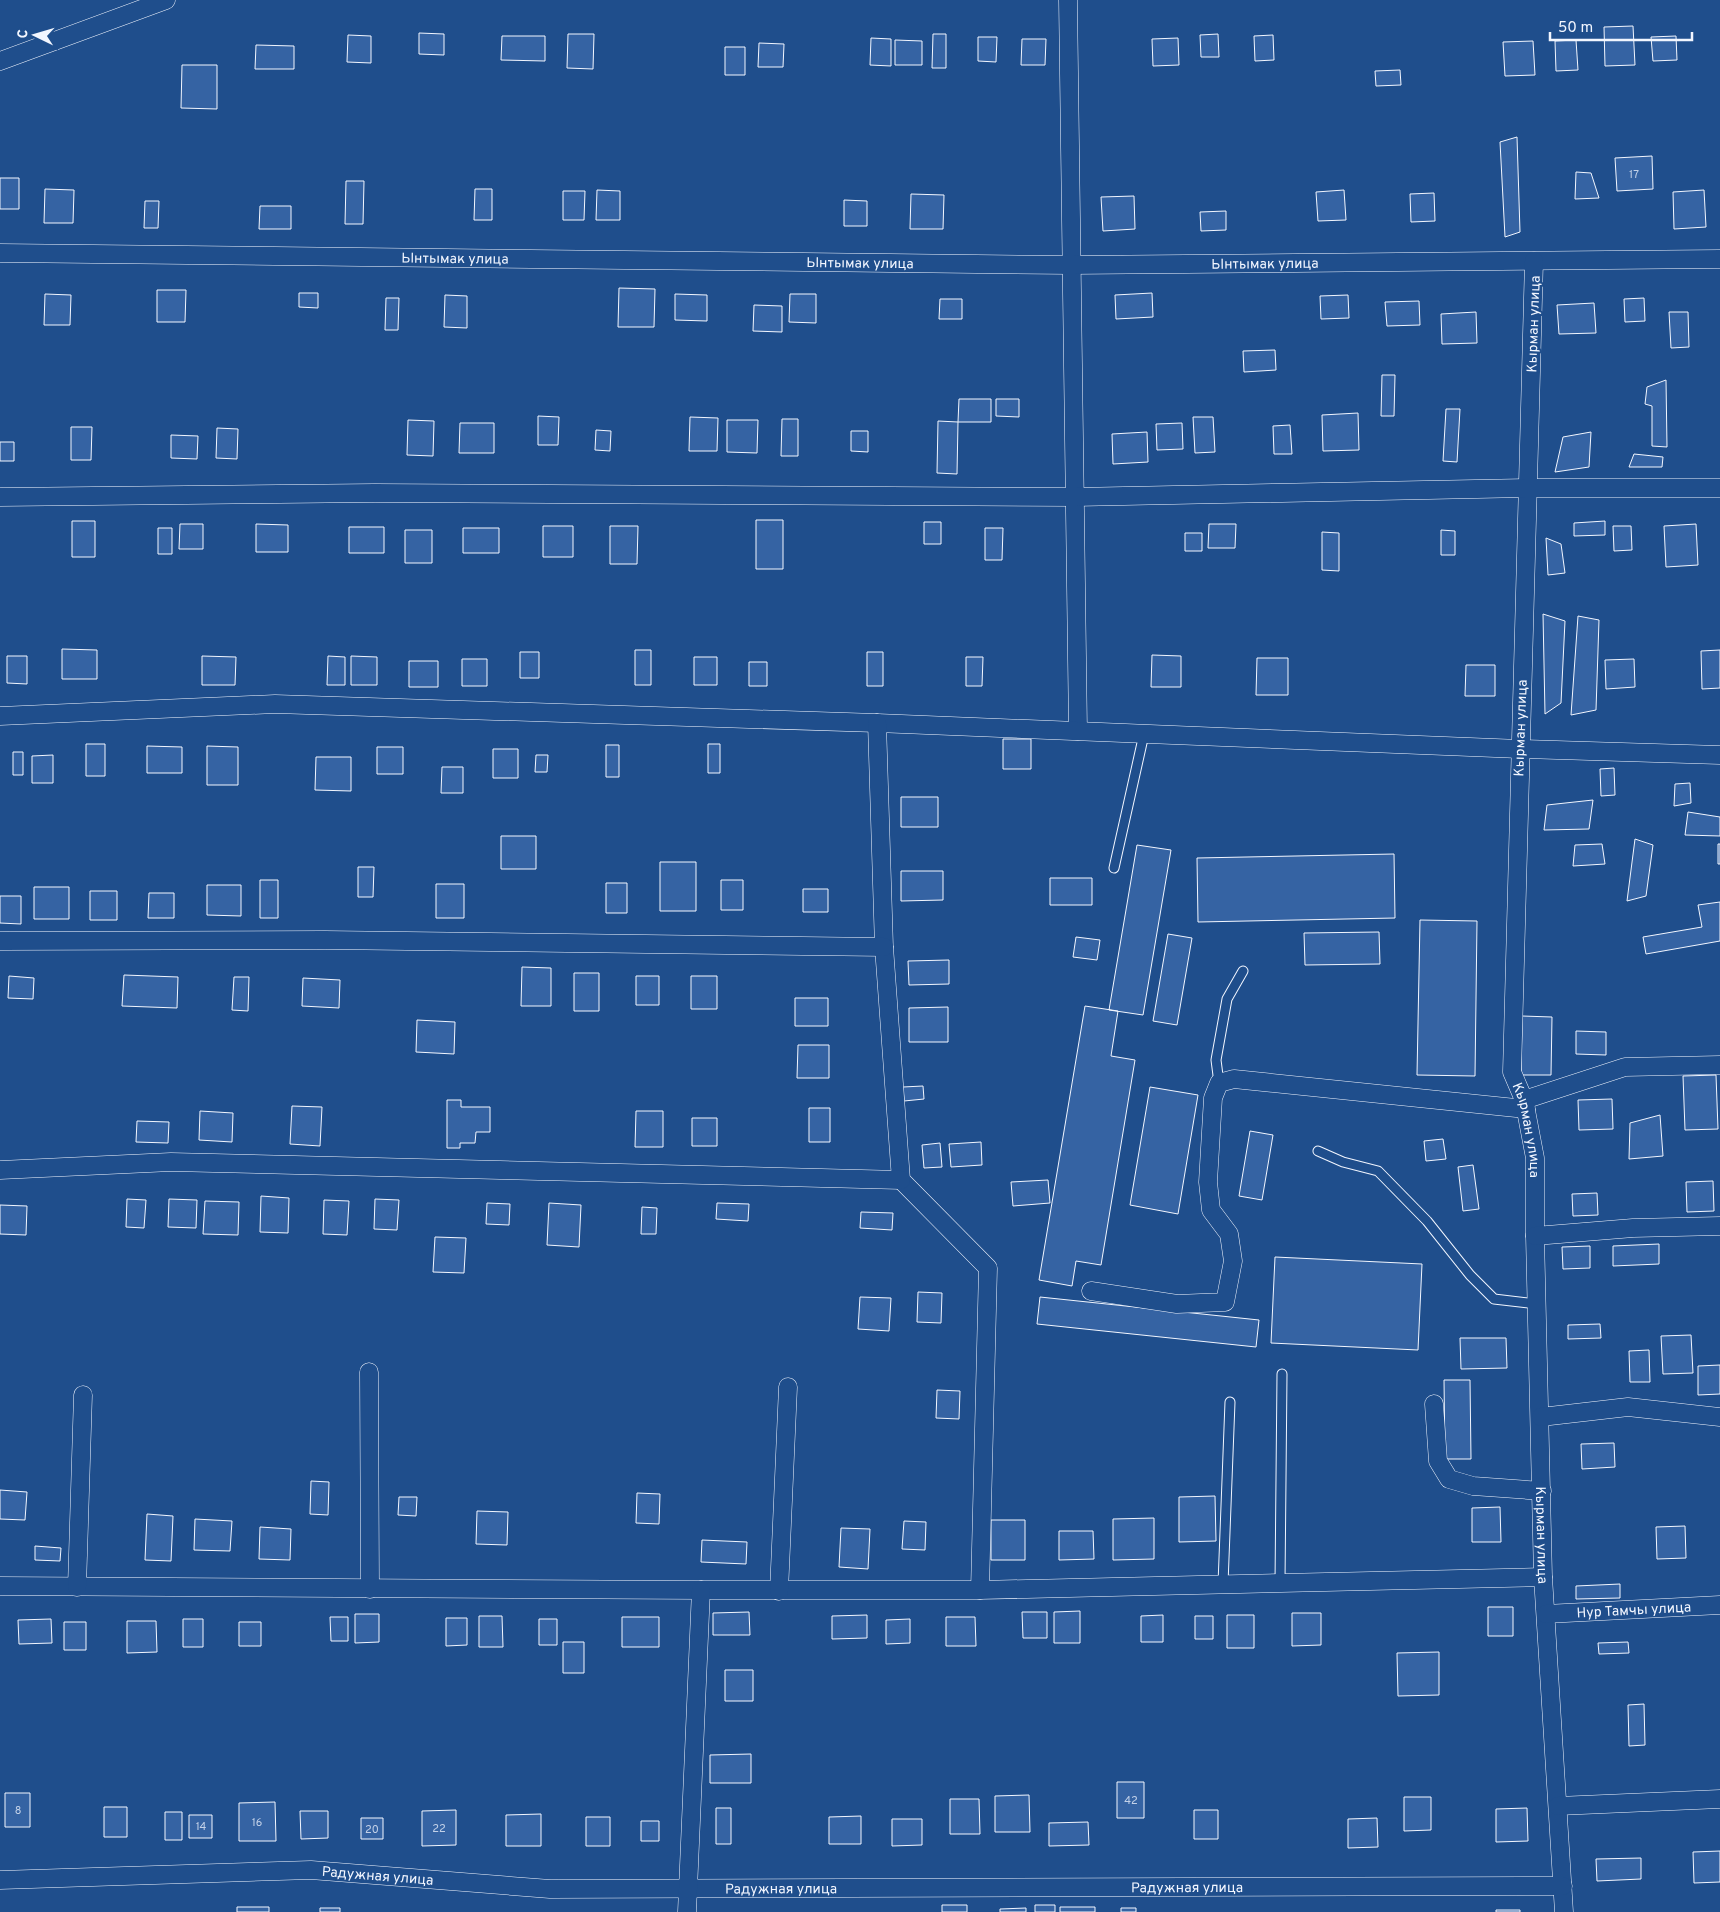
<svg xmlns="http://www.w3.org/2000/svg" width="1720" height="1912" font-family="Overpass,sans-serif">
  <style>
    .building { fill: #3563a3; stroke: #f2f6ff }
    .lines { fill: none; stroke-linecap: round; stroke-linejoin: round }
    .service-casing { stroke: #f2f6ff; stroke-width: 11 }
    .minor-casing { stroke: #f2f6ff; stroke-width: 19 }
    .service { stroke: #1f4e8c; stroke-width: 9 }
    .minor { stroke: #1f4e8c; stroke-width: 18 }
    .labels { text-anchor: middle; stroke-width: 4; stroke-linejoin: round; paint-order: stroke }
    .number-label { font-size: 11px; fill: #c3d1e8 }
    .street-label { font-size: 14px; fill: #f2f6ff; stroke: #1f4e8c }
  </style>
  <rect width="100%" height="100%" fill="#1f4e8c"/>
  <path class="building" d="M1633 26 1635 65 1605 66 1604 27Z
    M419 33 444 34V55L419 54Z
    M568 34H594L593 69 567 68Z
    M933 34H946V68H932Z
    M1218 34 1219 57H1201L1200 35Z
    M348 35 371 36V63L347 62Z
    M1273 35 1274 60 1255 61 1254 36Z
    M502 36H545V61L501 60Z
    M1676 36 1677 60 1653 61 1651 37Z
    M978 37H997L996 62 978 61Z
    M871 38 891 39V66L870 65Z
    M1178 38 1179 65 1153 66 1152 39Z
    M1022 39H1046L1045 65H1021Z
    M895 40 922 41V65H895Z
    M1576 40 1578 70 1556 71 1555 41Z
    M1533 41 1535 75 1505 76 1503 42Z
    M759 43 784 44 783 67H758Z
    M256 45 294 46V69H255Z
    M725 47H745V75H725Z
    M182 65H217V109L181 108Z
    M1400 70 1401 85 1376 86 1375 71Z
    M1517 137 1520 232 1505 237 1500 142Z
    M1652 156 1653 189 1617 191 1615 158Z
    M1576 172 1591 173 1599 198 1575 199Z
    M0 178H19V209H0Z
    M346 181H364L363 224H345Z
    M45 189 74 190 73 223H44Z
    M475 189H492V220H474Z
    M597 190 620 191V220H596Z
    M1344 190 1346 220 1318 221 1316 192Z
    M1704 190 1706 227 1674 229 1673 192Z
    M563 191H585L584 220H563Z
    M1434 193 1435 221 1411 222 1410 194Z
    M911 194 944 195 943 229H910Z
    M1134 196 1135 229 1103 231 1101 197Z
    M844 200 867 201V226H844Z
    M145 201H159L158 228H144Z
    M260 206H291V229H259Z
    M1226 211V230L1201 231 1200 212Z
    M619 288 655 289 654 327H618Z
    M157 290H186L185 322H157Z
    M299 293H318V308L299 307Z
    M1152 293 1153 317 1116 319 1115 295Z
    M45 294 71 295 70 325H44Z
    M675 294 707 295V321L675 320Z
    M790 294H816V323L789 322Z
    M445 295 467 296V328L444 327Z
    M1348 295 1349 318 1321 319 1320 296Z
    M386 298H399L398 330H385Z
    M1644 298 1645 321 1625 322 1624 299Z
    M940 299H962V319H939Z
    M1419 301 1420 325 1387 326 1385 302Z
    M1594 303 1596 333 1559 334 1557 305Z
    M754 305 782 306V332L753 331Z
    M1476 312 1477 343 1442 344 1441 314Z
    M1669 312H1688L1689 347 1671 348Z
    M1275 350 1276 370 1244 372 1243 351Z
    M1382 375H1395L1394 416H1381Z
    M1666 380 1667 447 1652 446V406L1645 404 1647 387Z
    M959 399H991V422H958Z
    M996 399H1019V417L996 416Z
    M1446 409H1460L1457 462 1443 461Z
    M1358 413 1359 450 1323 451 1322 415Z
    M538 416 559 417 558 445H538Z
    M690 417 718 418 717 451H689Z
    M1193 417H1213L1215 452 1195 453Z
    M782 419H798V456H781Z
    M408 420 434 421 433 456 407 455Z
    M727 420H758L757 453 727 452Z
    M938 421 958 422 957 474 937 473Z
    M460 423H494V453H459Z
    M1182 423 1183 449 1157 450 1156 424Z
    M1290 425 1292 454H1274L1273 426Z
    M71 427H92L91 460H71Z
    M217 428 238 429 237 459 216 458Z
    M596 430 611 431 610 451 595 450Z
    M851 431H868V452L851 451Z
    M1147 432 1148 462 1113 464 1112 434Z
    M1591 432 1589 467 1555 472 1563 437Z
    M171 435 198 436 197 459 171 458Z
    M0 442H14V461H0Z
    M1634 454 1663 457 1662 467H1629Z
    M756 520H783V569H756Z
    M72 521H95V557H72Z
    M1605 521V535L1574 536V523Z
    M924 522H941V544H924Z
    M180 524H203V549H179Z
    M256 524 288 525V552H256Z
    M1209 524H1236L1235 548H1208Z
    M1696 524 1698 565 1666 567 1664 526Z
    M543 526H573V557H543Z
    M610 526H638L637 564H610Z
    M1613 526H1631L1632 550 1614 551Z
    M349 527H384V553H349Z
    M158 528H172V554H158Z
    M463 528H499V553H463Z
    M985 528H1003L1002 560H985Z
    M405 530H432V563H405Z
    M1441 530 1455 531V555H1441Z
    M1322 532 1339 533V571L1322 570Z
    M1185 533H1202V551H1185Z
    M1546 538 1561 544 1565 573 1548 575Z
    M1543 614 1565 621 1561 703 1545 714Z
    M1578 616 1599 620 1596 710 1571 715Z
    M62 649 97 650V679H62Z
    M635 650H651V685H635Z
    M1720 650V688L1702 689 1701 651Z
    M520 652H539V678H520Z
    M867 652H883V686H867Z
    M1152 655 1181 656V687H1151Z
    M7 656H27V684L7 683Z
    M202 656 236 657 235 685H202Z
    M328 656 345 657V685H327Z
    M351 656 377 657V685H351Z
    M694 657H717V685H694Z
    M966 657H983L982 686H966Z
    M1257 658H1288V695H1256Z
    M462 659H487V686H462Z
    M1634 659 1635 687 1606 689 1605 660Z
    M409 661H438V687H409Z
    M749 662H767V686H749Z
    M1466 665H1495V696H1465Z
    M1003 739H1031V769H1003Z
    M86 744H105V776H86Z
    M708 744H720V773H708Z
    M606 745H619V777H606Z
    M147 746 182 747V773H147Z
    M207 746 238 747V785H207Z
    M377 747H403V774H377Z
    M493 749H518V778H493Z
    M13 752H23V775H13Z
    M53 755V783H32V756Z
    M536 755H548L547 772H535Z
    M316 757H351V791L315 790Z
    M442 767H463V793H441Z
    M1614 768 1615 795 1601 796 1600 769Z
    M1690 783 1691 803 1674 806 1675 784Z
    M901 797H938V827H901Z
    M1593 800 1589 829 1544 830 1547 805Z
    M1688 812 1720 817V836L1685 835Z
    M501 836H536V869H501Z
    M1635 839 1653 845 1646 896 1627 901Z
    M1602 844 1605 864 1573 866 1575 845Z
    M1718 844H1720V864H1718Z
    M1137 845 1171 850 1143 1015 1109 1010Z
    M1394 854 1395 918 1198 922 1197 858Z
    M660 862H696V911H660Z
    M358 867H374L373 897H358Z
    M901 871H943V900L901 901Z
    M1050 878H1092V905H1050Z
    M260 880H278V918H260Z
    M721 880H743V910H721Z
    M606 883H627V913H606Z
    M436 884H464V918H436Z
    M207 885H241V916L207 915Z
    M34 887H69V919H34Z
    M803 889H828V912H803Z
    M90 891H117V920H90Z
    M149 893H174V918H148Z
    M0 896H21V924L0 923Z
    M1720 902V941L1646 954 1643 937 1702 927 1698 905Z
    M1420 920 1477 921 1475 1076 1417 1075Z
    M1379 932 1380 964 1305 965 1304 933Z
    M1168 934 1192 938 1177 1025 1153 1021Z
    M1076 937 1100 940 1097 960 1073 957Z
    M949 960V984L909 985 908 961Z
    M522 967 551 968V1006H521Z
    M574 973H599V1011H574Z
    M124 975 178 977 177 1008 122 1006Z
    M9 976 34 978 33 999 8 998Z
    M636 976H659V1005H636Z
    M691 976H717V1009H691Z
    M234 977H249L248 1011 232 1010Z
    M303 978 340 980 339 1008 302 1006Z
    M795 998H828V1026H795Z
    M1085 1006 1118 1011 1111 1056 1135 1060 1101 1265 1076 1261 1072 1286 1039 1280Z
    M948 1007V1042H909V1008Z
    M1522 1016 1552 1017 1551 1075H1521Z
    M417 1020 455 1022 454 1054 416 1052Z
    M1576 1031 1606 1032V1055L1576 1054Z
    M798 1045H829V1078H797Z
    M1716 1075 1718 1129 1685 1130 1683 1076Z
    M923 1086 924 1099 904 1101 903 1087Z
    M1150 1087 1198 1095 1178 1214 1130 1205Z
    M1612 1099 1613 1129 1579 1130 1578 1100Z
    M447 1100H461V1107H490V1132H476L475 1143H460V1148H447Z
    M292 1106 322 1107 320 1146 290 1144Z
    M809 1108H830V1142H809Z
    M200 1111 233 1113 232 1142 199 1140Z
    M636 1111H663V1147H635Z
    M1660 1115 1663 1156 1629 1159 1630 1123Z
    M692 1118H717V1146H692Z
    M137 1121 169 1122 168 1143 136 1142Z
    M1250 1131 1273 1135 1262 1200 1239 1196Z
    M1443 1139 1446 1159 1426 1161 1424 1141Z
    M981 1142 982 1165 951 1167 949 1144Z
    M940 1143 942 1167 924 1168 922 1145Z
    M1473 1165 1479 1209 1463 1211 1458 1167Z
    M1048 1180 1050 1203 1013 1206 1011 1182Z
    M1713 1181 1714 1211 1687 1212 1686 1182Z
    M1597 1193 1598 1215 1573 1216 1572 1194Z
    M261 1196 289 1198 288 1233 260 1232Z
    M127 1199 146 1200 144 1228 126 1227Z
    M169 1199 197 1200 196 1228 168 1227Z
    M375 1199 399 1200 397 1230 374 1229Z
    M324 1200 349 1201 347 1235 323 1234Z
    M205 1201 239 1202 238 1235 203 1234Z
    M487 1203 510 1204 509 1225 486 1224Z
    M549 1203 581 1205 579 1247 547 1245Z
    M717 1203 749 1204 748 1221 716 1219Z
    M0 1205 27 1206 26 1235 0 1234Z
    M642 1207 657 1208 656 1234H641Z
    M861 1212 893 1213 892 1230 860 1228Z
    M435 1237 466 1238 464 1273 433 1272Z
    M1659 1244V1264L1613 1266V1246Z
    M1590 1246V1268L1563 1269 1562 1247Z
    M1275 1257 1422 1264 1418 1350 1271 1343Z
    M918 1292 942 1293 941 1323 917 1322Z
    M860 1297 891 1298 889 1331 858 1329Z
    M1040 1297 1259 1320 1256 1347 1037 1324Z
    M1600 1324 1601 1338 1568 1339V1325Z
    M1691 1335 1693 1373 1663 1374 1661 1336Z
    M1460 1338H1506L1507 1368 1461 1369Z
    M1649 1350 1650 1382H1630L1629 1351Z
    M1720 1365V1394L1698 1395V1366Z
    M1444 1380H1470L1471 1459H1445Z
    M937 1390 960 1391 959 1419 936 1418Z
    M1614 1443 1615 1467 1582 1469 1581 1444Z
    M311 1481 329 1482 328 1515 310 1514Z
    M0 1490 27 1492 25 1520 0 1519Z
    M637 1493 660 1494 659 1524 636 1523Z
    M1215 1496 1216 1541 1179 1542V1497Z
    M399 1497H417L416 1516 398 1515Z
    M1500 1507 1501 1542H1472V1508Z
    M477 1511 508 1512 507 1545 476 1544Z
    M147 1514 173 1516 171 1561 145 1560Z
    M1154 1518V1559L1113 1560V1519Z
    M195 1519 232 1521 230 1551 194 1550Z
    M991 1520H1025V1560H991Z
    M904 1521 926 1522 925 1550 902 1549Z
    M1685 1526 1686 1558 1657 1559 1656 1527Z
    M260 1527 291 1529 290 1560 259 1559Z
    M841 1528 870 1529 868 1569 839 1567Z
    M1059 1531H1093L1094 1559 1059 1560Z
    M702 1540 747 1542 746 1564 701 1562Z
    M35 1546 61 1548 60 1561 35 1560Z
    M1620 1584V1598L1576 1599V1586Z
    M1488 1607H1513V1636H1488Z
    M1080 1611V1643H1054V1612Z
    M749 1612 750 1635H713V1613Z
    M1022 1612H1047V1638H1023Z
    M1292 1613H1321V1645L1292 1646Z
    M355 1614H379V1642L355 1643Z
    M867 1615V1638L832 1639V1616Z
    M1163 1615V1642H1141V1616Z
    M1227 1615H1254V1648H1227Z
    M479 1616H502L503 1647H479Z
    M1195 1616H1213V1639H1195Z
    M330 1617H348V1641H331Z
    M622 1617H659V1647H622Z
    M946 1617H975L976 1646H946Z
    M446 1618H467V1645L446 1646Z
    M51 1619 52 1643 19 1644 18 1620Z
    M183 1619H203V1647H183Z
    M539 1619H557V1645H539Z
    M910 1619V1643L886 1644V1620Z
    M127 1621H156L157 1652 127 1653Z
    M64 1622H86V1650H64Z
    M239 1622H261V1646H239Z
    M563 1642H584V1673H563Z
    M1628 1642 1629 1653 1599 1654 1598 1643Z
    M1439 1652V1695L1398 1696 1397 1653Z
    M725 1670H753V1701H725Z
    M1644 1704 1645 1745 1629 1746 1628 1705Z
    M751 1754V1783H710V1755Z
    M1117 1782H1144V1818H1117Z
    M5 1793H30V1827H5Z
    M1029 1795 1030 1832H995V1796Z
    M1404 1797H1431V1830L1404 1831Z
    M950 1799H979L980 1834H950Z
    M275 1802 276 1841H239V1803Z
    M104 1807H127V1837H104Z
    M716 1808H731V1844H716Z
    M1527 1808 1528 1841 1496 1842V1809Z
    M456 1810V1845L422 1846V1811Z
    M1194 1810H1218V1839H1194Z
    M300 1811H328V1838L301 1839Z
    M165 1812H182V1840H165Z
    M541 1814V1846H506V1815Z
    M189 1815H212V1838H189Z
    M861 1816V1844H829V1817Z
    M586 1817H610V1846H586Z
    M361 1818H383V1839H361Z
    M1377 1818 1378 1847 1348 1848V1819Z
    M892 1819H922V1845L892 1846Z
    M641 1821H659V1841H641Z
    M1088 1822 1089 1845 1049 1846V1823Z
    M1720 1851V1882L1694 1883 1693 1852Z
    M1641 1858V1879L1597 1881 1596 1859Z
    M942 1905H967V1912H942Z
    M1035 1905H1055V1912H1035Z
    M237 1907H269V1912H237Z
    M1060 1907H1095V1912H1060Z
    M320 1908H340V1912H320Z
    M1026 1908V1912H1000V1909Z
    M1121 1908H1136V1912H1121Z
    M1496 1910H1520V1912H1496Z"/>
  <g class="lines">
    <g class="service-casing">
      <path id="service" d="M1114 868 1144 734
        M1219 1083 1216 1060 1227 999 1243 971
        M1318 1151 1343 1162 1378 1171 1427 1221 1470 1275 1494 1299 1537 1304
        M1280 1583 1282 1374
        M1223 1584 1230 1402"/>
    </g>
    <g class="minor-casing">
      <g id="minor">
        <path d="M1068 0 1078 731"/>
        <path d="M0 61 166 0"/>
        <path id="s1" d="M0 253 1071 265 1720 259"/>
        <path id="s2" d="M1534 261 1512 1072 1524 1100 1535 1158V1236L1543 1577 1564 1912"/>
        <path d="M0 497 375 493 1075 497 1528 488H1720"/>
        <path d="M0 716 275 704 877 723 1520 749 1720 755"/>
        <path d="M877 723 884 947 901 1180 988 1268 980 1590"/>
        <path d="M0 941 325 940 884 947"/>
        <path d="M1524 1100 1625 1067 1720 1065"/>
        <path d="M0 1170 171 1162 901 1180"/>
        <path d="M1535 1236 1633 1228 1720 1226"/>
        <path d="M1091 1291 1177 1304 1225 1302 1233 1261 1229 1234 1211 1210 1208 1182 1213 1098 1219 1083 1234 1079 1526 1109"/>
        <path d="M369 1372 370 1589"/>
        <path d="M1434 1404 1438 1461 1449 1479 1473 1486 1542 1491"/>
        <path d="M1541 1417 1628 1407 1720 1417"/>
        <path d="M0 1586 701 1590H980L1543 1577"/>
        <path d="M77 1587 83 1395"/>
        <path d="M779 1591 788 1387"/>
        <path id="s3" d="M1546 1614 1720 1605"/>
        <path d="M1558 1806 1720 1799"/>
        <path id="s4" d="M0 1880 311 1870 550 1889 1563 1886"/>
        <path d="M687 1912 701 1590"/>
      </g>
    </g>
    <use href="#service" class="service"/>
    <use href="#minor" class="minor"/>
  </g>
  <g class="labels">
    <g class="number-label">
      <text x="1634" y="178">17</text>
      <text x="1131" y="1804">42</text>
      <text x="18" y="1814">8</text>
      <text x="257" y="1826">16</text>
      <text x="201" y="1830">14</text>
      <text x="439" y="1832">22</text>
      <text x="372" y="1833">20</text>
    </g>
    <g class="street-label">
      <text dy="5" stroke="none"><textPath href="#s1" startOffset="455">Ынтымак улица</textPath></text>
      <text dy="5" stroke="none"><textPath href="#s1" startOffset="860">Ынтымак улица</textPath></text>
      <text dy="5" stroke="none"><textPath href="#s1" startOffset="1265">Ынтымак улица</textPath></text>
      <text transform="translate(1533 324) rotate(-88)" y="5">Кырман улица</text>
      <text transform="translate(1520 728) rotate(-88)" y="5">Кырман улица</text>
      <text dy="5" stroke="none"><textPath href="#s2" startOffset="872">Кырман улица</textPath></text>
      <text dy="5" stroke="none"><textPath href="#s2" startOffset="1278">Кырман улица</textPath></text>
      <text dy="5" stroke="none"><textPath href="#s3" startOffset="88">Нур Тамчы улица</textPath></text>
      <text dy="5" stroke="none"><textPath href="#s4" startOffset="378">Радужная улица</textPath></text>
      <text dy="5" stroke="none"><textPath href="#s4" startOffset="782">Радужная улица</textPath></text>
      <text dy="5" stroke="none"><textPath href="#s4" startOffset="1188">Радужная улица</textPath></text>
    </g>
  </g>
  <g transform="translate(35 35) rotate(275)" stroke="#1f4e8c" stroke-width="4" paint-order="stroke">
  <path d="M0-4L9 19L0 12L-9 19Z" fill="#f2f6ff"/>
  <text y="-8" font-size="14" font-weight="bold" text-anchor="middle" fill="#f2f6ff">С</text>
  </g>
  <path d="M1550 32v8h142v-8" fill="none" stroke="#f2f6ff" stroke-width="2.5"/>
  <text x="1558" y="32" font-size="15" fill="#f2f6ff" stroke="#1f4e8c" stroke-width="4" paint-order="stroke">50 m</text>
</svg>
